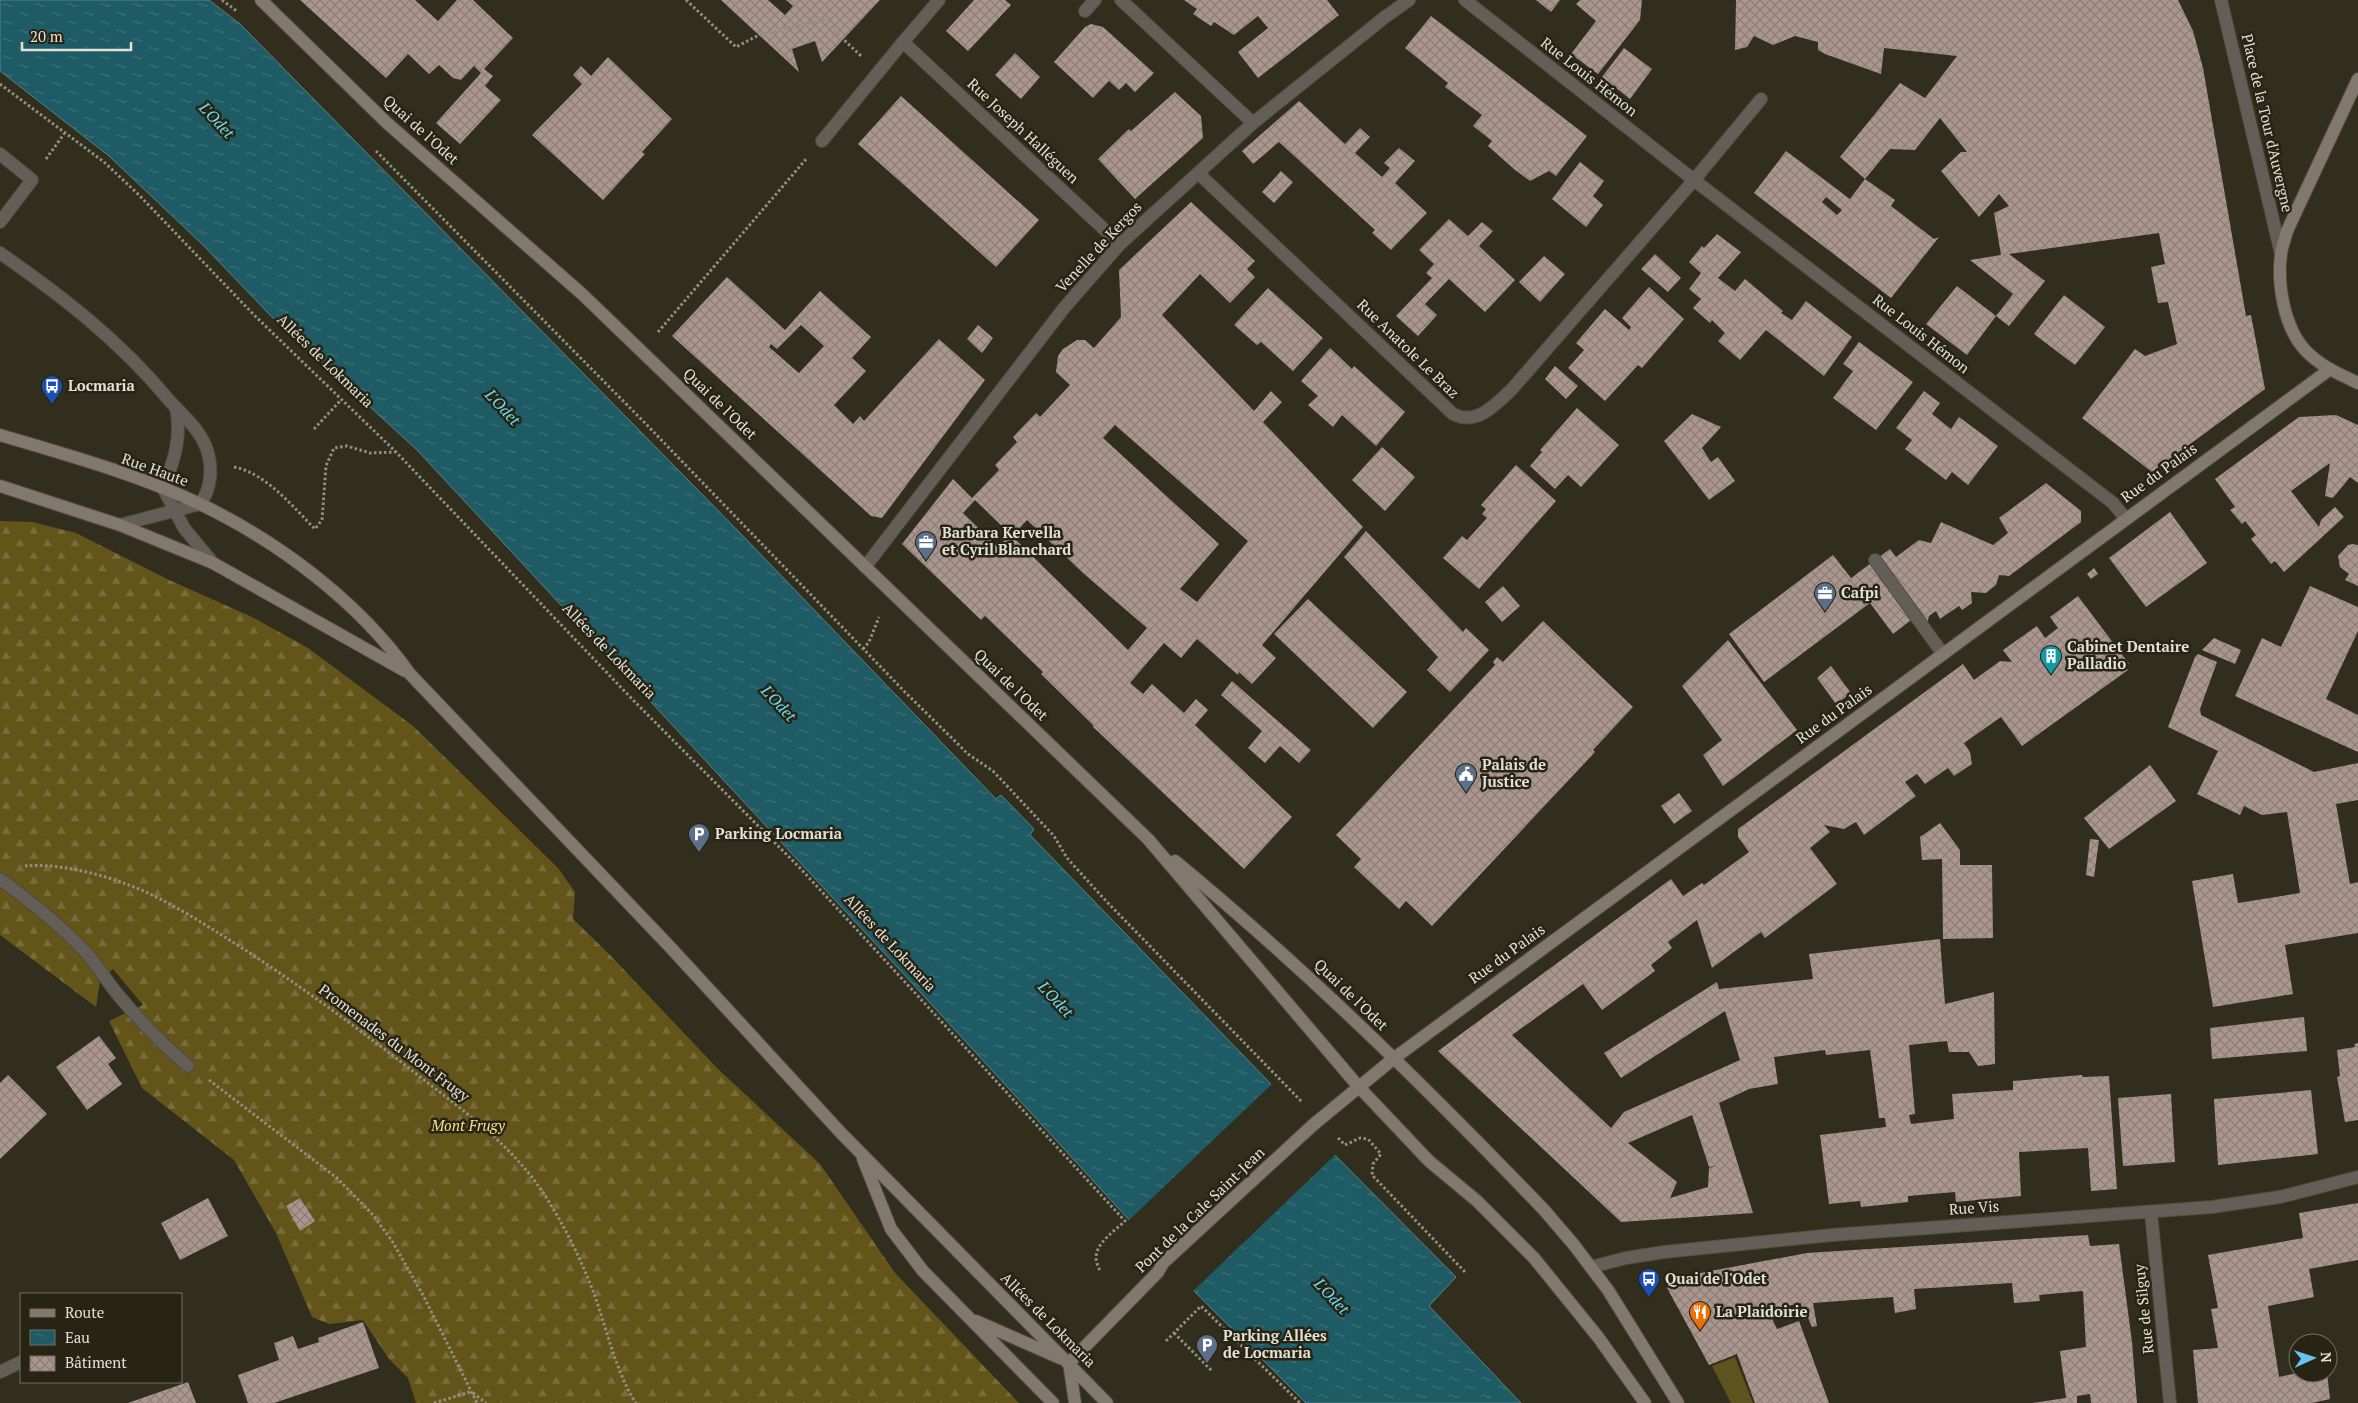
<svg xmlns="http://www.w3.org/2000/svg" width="2358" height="1403" font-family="'PT Serif',serif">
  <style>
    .forest { fill: url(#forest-firs) }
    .garden { fill: #5e521f }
    .water { fill: url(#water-ripples); stroke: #598387 }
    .pier { fill: #312e1e }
    .building { fill: url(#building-cross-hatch); fill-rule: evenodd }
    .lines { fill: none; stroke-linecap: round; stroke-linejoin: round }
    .lane-casing { stroke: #4d4b3c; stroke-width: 14 }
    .street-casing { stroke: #4d4b3c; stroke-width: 14 }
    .secondary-casing { stroke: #4d4b3c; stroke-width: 14 }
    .path { stroke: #929083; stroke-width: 3; stroke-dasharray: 2.5 2.5; stroke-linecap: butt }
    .lane { stroke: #645e58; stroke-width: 12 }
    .street { stroke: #645e58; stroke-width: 12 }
    .secondary { stroke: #83786f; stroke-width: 12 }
    .labels { text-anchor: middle; stroke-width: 5; stroke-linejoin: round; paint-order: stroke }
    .street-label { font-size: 15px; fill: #e3e1d7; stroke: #272414 }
    .poi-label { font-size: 15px; font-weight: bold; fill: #e3e1d7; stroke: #272414; text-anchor: start }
    .park-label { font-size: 15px; font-style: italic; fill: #f6e18b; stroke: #272414 }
    .water-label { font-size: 16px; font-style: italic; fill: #69dff3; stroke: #272414 }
  </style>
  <defs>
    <pattern id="forest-firs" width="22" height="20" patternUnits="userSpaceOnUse" patternTransform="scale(1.25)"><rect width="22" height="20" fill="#63551a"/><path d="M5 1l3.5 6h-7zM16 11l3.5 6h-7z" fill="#796d3b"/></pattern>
    <pattern id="water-ripples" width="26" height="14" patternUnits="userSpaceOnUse" patternTransform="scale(1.25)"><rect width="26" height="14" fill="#1e5b65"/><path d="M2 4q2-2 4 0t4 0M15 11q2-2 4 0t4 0" fill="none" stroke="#3f727a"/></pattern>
    <pattern id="building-cross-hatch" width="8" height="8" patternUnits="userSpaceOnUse" patternTransform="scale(1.25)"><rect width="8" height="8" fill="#ab968f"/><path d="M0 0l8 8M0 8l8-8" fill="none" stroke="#8c7d77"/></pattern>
  </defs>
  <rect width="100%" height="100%" fill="#312e1e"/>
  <path class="forest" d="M0 521 32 522 76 533 167 579 252 617 308 648 413 726 558 868 575 892 573 919 610 955 717 1068 820 1164 895 1273 1019 1403H416L408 1378 389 1359 363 1320 329 1324 312 1317 276 1233 234 1160 142 1088 109 1021 143 1005 113 969 100 982 96 1007 0 935Z"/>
  <path class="garden" d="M1735 1357 1753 1403H1731L1712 1366Z"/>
  <path class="water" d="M0 0H209L240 24 743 536 996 799 1001 795 1034 829 1030 835 1268 1081 1309 1129 1456 1277 1429 1306 1521 1403H1306L1195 1292 1169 1261 1130 1221 911 982 417 450 269 314 203 245 109 156 0 71Z"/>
  <path class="pier" d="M1273 1083 1337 1153 1192 1292 1167 1262 1127 1222Z"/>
  <path class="building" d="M300 0H415L438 21 457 0H473L513 38 484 69 493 76 485 86 501 100 460 144 436 123 481 73 474 66 461 80 453 78 439 65 429 74 408 54 386 78Z
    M721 0H768L785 15 793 6 786 0H880L822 62 815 41 792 49 799 72Z
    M974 0H1005L1011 5 968 51 946 31Z
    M1184 0H1327L1339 15 1258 78 1238 52 1268 28 1258 16 1234 35 1214 22 1211 26 1193 14 1197 9Z
    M1536 0H1560L1551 12Z
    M1580 0H1642L1640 20 1598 74 1571 54 1596 21 1576 4Z
    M1736 0H2178L2193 31 2203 68 2246 316 2251 315 2265 389 2152 472 2082 418 2135 349 2145 356 2177 344 2168 302 2158 303 2151 267 2165 264 2159 233 2009 254 2045 281 2009 326 1996 316 1967 355 1926 324 1957 286 1996 316 2013 294 1970 260 2001 255 1994 213 2009 206 1999 194 1979 217 1941 171 1961 152H1967L1940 118 1915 150 1890 149 1865 179 1840 157 1900 83 1925 98 1957 56 1884 48 1881 74 1825 54 1818 50V42L1795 36 1773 45 1754 36 1747 47 1735 50Z
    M1431 16 1587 136 1556 176 1549 171 1530 181 1515 170 1488 146 1492 141 1473 126 1482 115 1445 87 1448 83 1405 48Z
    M1091 24 1103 27 1154 73 1135 92 1126 83 1119 90 1109 81 1093 98 1054 62 1085 27Z
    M1624 48 1652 69 1630 99 1602 77Z
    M1015 53 1040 77 1021 99 995 75Z
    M608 57 672 119 642 152 645 154 603 200 532 135 582 84 573 75 581 66 591 76Z
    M1175 92 1201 116 1203 138 1135 199 1098 159 1129 129 1131 131Z
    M901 96 1039 220 996 267 858 144Z
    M1299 101 1345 144 1360 128 1370 137 1355 153 1382 177 1390 168 1384 163 1399 148 1415 161 1395 183 1427 213 1391 250 1372 233 1375 230 1279 142 1253 164 1242 151Z
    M1786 151 1850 199 1865 179 1895 200 1891 206 1934 239 1939 237 1891 298 1754 193ZM1826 197 1842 210 1837 215 1822 202Z
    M1580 162 1604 181 1593 196 1603 205 1586 227 1552 199Z
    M1281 171 1293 182 1274 203 1262 192Z
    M1191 202 1255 261 1247 269 1255 277 1230 303 1200 274 1162 315 1254 411 1271 391 1282 402 1263 422 1363 527 1262 645 1276 658 1252 684 1239 672 1238 675 1197 639 1181 658 1164 643 1130 683 1143 694 1152 684 1184 713 1196 699 1208 710 1195 725 1292 817 1244 869 1093 727V725L1041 674 1043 672 985 616 981 620 902 544 953 479 972 498 999 470 995 465 1017 442 1013 437 1036 413 1040 417 1070 385 1056 372 1058 356 1063 349 1077 340H1085L1094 348 1121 317 1119 270ZM1115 425 1248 541 1197 602 1180 589 1219 544 1103 438ZM975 500 1010 534 998 547 963 513ZM1027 520 1083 573 1147 628 1128 650 1012 536Z
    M1449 219 1468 236 1482 222 1493 231 1479 246 1515 280 1485 312 1449 279 1425 304 1437 315 1418 336 1396 316 1432 278 1426 273 1434 264 1419 250Z
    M1717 234 1741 252 1718 278 1735 291 1745 279 1783 311 1781 313 1792 320 1806 301 1852 337 1824 376 1766 330 1740 360 1718 341 1725 333 1712 320 1710 323 1693 308 1701 299 1689 289 1701 273 1689 262 1702 246 1704 248Z
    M1655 254 1681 278 1668 292 1641 269Z
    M1544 256 1565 274 1540 302 1519 282Z
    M727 277 785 330 820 291 871 337 852 358 866 371 834 405 853 424 860 416 864 421 939 339 985 380 882 518 871 516 672 336ZM801 325 824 346 799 373 769 347 771 344 777 349Z
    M1649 287 1684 319 1642 368 1638 365 1605 401 1568 368 1584 350 1576 343 1605 309 1629 330 1631 327 1622 318Z
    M1268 288 1323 338 1293 371 1261 342 1257 345 1234 325Z
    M2064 295 2105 327 2075 365 2034 334Z
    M978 325 993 338 982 353 967 339Z
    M1859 342 1913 382 1876 430 1833 398 1853 371 1843 364Z
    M1330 348 1352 369 1354 366 1405 412 1376 446 1342 415 1333 427 1308 405 1318 396 1301 381Z
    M1555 366 1578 386 1566 399 1545 379Z
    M1924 391 1940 403 1932 414 1951 429 1959 417 1998 446 1968 485 1952 472 1946 480 1905 449 1912 440 1896 428Z
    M1577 408 1619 445 1581 487 1568 475 1555 489 1530 466 1542 452 1540 450Z
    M1692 414 1721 427 1702 448 1711 462 1718 457 1735 481 1709 500 1664 441Z
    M2336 415 2358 425V483L2350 477 2333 498 2325 496 2330 463 2291 491 2319 527 2321 520 2335 507 2344 517 2284 572 2275 561 2271 564 2251 539 2256 535 2245 521 2242 524 2230 510 2235 507 2215 479 2299 417Z
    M1382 447 1415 477 1385 511 1352 480Z
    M1516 465 1556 501 1479 589 1443 558 1462 536 1467 540 1487 518 1482 514 1486 509 1481 505Z
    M2046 483 2081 511V522L2009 576 1999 575 1996 585 1986 593 1971 592 1972 603 1962 610 1959 606 1940 619 1936 611 1929 616 1927 625 1910 621 1893 634 1870 603 1764 682 1729 634 1833 555 1851 578 1890 549 1896 557 1919 540 1931 543 1941 522 1993 545 2008 533 1999 518Z
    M2170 512 2207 563 2146 607 2109 558Z
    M1366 531 1463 632 1466 628 1489 650 1450 692 1427 670 1438 657 1344 557Z
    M2353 544 2358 545V586L2345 580 2349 574 2340 567 2338 556 2348 545Z
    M2094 568 2098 574 2091 579 2087 574Z
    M1503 586 1520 606 1502 622 1485 602Z
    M2310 586 2358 607V631L2326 699 2358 715V752L2235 696 2262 638 2281 647Z
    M2078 596 2129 664 2124 665 2128 670 2022 746 2001 717 1964 743 1970 752 1972 764 1954 776 1948 768 1925 784 1917 774 1905 782 1916 796 1864 835 1856 822 1844 829 1824 825 1830 832 1810 848 1837 884 1765 938 1761 932 1712 968 1697 920 1668 942 1672 948 1651 965 1655 971 1602 1010 1583 984 1512 1035 1611 1128 1624 1112 1740 1060 1725 1011 1621 1078 1604 1053 1717 982 1719 989 1813 979 1809 954 1940 939 1945 1004 1994 992 1995 1064 1978 1066 1969 1052H1949L1947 1041 1909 1045 1915 1114 1909 1115 1911 1124 1954 1119 1952 1094 2013 1090V1081L2082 1075 2083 1077 2109 1076 2117 1189 2091 1191 2088 1148 2019 1152 2021 1196 1956 1202 1955 1192 1908 1196V1202L1890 1204 1861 1207 1860 1201 1829 1204 1820 1135 1886 1127 1885 1118H1879L1870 1050 1826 1055 1825 1050 1774 1057 1778 1084 1749 1089 1719 1103 1753 1213 1621 1222 1438 1051 1671 879 1683 896 1702 883 1704 885 1749 852 1738 837V829L1963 664 1974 680 2000 661 2012 662 2003 650 2037 626 2045 638 2058 628 2050 617ZM1692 1115 1709 1167 1715 1166 1709 1168 1708 1187 1670 1198 1677 1182 1628 1143Z
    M1308 599 1407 692 1373 728 1274 634Z
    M1543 621 1633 707 1593 750 1595 752 1432 926 1406 901 1399 909 1354 867 1361 859 1336 835 1495 665 1493 662 1497 657 1503 662Z
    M2214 638 2241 650 2235 664 2202 650Z
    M1728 640 1797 730 1723 786 1703 755 1722 740 1682 686Z
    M2198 654 2217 662 2200 709 2201 715 2314 772 2358 763V800L2336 804 2350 884 2358 882V933L2285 945 2293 994 2213 1007 2192 881 2233 874 2238 903 2300 893 2287 812 2262 815 2244 806 2240 815 2197 794 2218 751 2168 727 2195 657Z
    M1831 666 1851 693 1836 704 1817 678Z
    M1232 681 1311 750 1299 763 1280 746 1265 763 1248 748 1262 731 1221 695Z
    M2150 765 2176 801 2109 849 2084 818Z
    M1679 793 1692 811 1674 824 1661 806Z
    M1940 823 1960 850V865H1992L1993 938 1943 939 1942 859 1922 860 1920 837Z
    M2090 839 2099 840 2094 877 2086 875Z
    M2304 1017 2307 1051 2212 1059 2210 1028Z
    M99 1036 116 1058 108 1064 122 1084 87 1110 56 1067Z
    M2358 1043V1120L2345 1122 2337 1077 2340 1076 2337 1050 2355 1047 2354 1044Z
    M8 1075 47 1114 0 1159V1083Z
    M2311 1090 2318 1154 2218 1165 2214 1099Z
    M2171 1094 2175 1162 2123 1166 2118 1098Z
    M208 1198 228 1236 180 1260 161 1223Z
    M300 1198 315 1221 300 1231 286 1206Z
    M2358 1203V1260L2309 1269 2314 1297 2268 1306 2279 1377 2298 1373H2327L2330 1399 2312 1403H2198L2193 1350 2218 1348 2211 1309 2218 1308 2208 1255 2303 1238 2299 1213Z
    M2088 1235 2090 1246 2119 1244 2132 1342 2137 1403H2091L2090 1394 2077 1396V1403H2032L2066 1398 2060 1351 2086 1347 2083 1291 2039 1295 2040 1301 2014 1303 2012 1283 1914 1289 1916 1309 1895 1313 1893 1297 1813 1303 1817 1326 1812 1327 1808 1318 1804 1320 1801 1303 1768 1310 1777 1329 1799 1321 1829 1403H1755L1737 1354 1709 1365 1666 1286 1668 1279 1807 1253Z
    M363 1322 379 1368 274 1403H248L238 1375 279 1360 274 1343 293 1336 298 1349 319 1342 318 1338Z
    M188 1382 196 1403H128Z"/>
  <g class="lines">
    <g class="lane-casing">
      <path id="lane" d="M1875 560 1943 654
        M0 879C32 903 62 926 89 956 100 969 108 983 119 996 140 1021 163 1045 188 1066
        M0 1372 21 1362"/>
    </g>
    <g class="street-casing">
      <path id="street" d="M939 0 903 42 1120 244
        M1121 0 1253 123
        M1465 0 1694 180 2113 503 2125 518
        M2221 0 2281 254
        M1085 11 1095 0
        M822 141 903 42
        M0 154 32 180 0 222
        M1198 173 1453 414C1477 426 1495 405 1512 389L1694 180 1761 99
        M0 253C62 296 120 341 168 399 182 415 198 427 206 447 213 466 212 488 200 504L120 525
        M176 408C182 436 174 462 163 488L184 528 213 563
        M865 567 1064 308 1120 244 1253 123 1385 17 1409 0
        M2151 1213 2170 1403
        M1591 1267 1626 1258 1664 1252 1832 1235 2212 1207 2280 1197 2358 1177"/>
    </g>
    <g class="secondary-casing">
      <path id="secondary" d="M261 0 387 123 582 294 1148 839 1358 1086 1429 1161 1477 1201 1534 1258 1598 1337 1645 1403
        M2358 79 2287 231C2285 239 2282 247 2281 254 2277 284 2284 327 2305 350 2320 366 2339 374 2358 383
        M0 435C67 455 137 474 200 504 279 542 359 602 410 674L671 948 841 1133 1107 1403
        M0 486 120 525 213 563 405 671
        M1175 861C1306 969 1428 1089 1545 1211L1574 1245 1608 1290 1678 1403
        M863 1159 891 1229 923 1271 1053 1403
        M976 1321 1060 1358
        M1069 1363 1158 1272 1163 1263 1313 1125 1393 1059 2329 370
        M1069 1363 1075 1403"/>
    </g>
    <path class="path" d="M222 0 238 12
      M686 0 736 47 759 35 823 20 861 56
      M0 84 104 162 139 195 254 315 396 452 633 700 800 868 1125 1221C1109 1236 1086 1249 1101 1272
      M376 151 644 422 904 691 968 754 993 771 1054 836 1067 858 1106 901 1302 1102
      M46 159 64 134
      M658 332 807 158
      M314 429 341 400
      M234 467C266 473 293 507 315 529L322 520 326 466 334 448 347 446 370 453 395 452
      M863 649 869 642 879 617
      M25 866C54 863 98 873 126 884 162 897 196 919 228 939 291 979 351 1023 410 1069 458 1107 507 1140 542 1191 562 1221 580 1257 593 1291 605 1323 617 1376 636 1403
      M209 1080 337 1178 373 1215 392 1241 424 1297 477 1403
      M1338 1138 1345 1145 1360 1138 1368 1139 1381 1154 1373 1164 1372 1175 1465 1272
      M1174 1333 1212 1371
      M1166 1341 1201 1306 1300 1403
      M473 1393 486 1403
      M434 1403 470 1392"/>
    <use href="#lane" class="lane"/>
    <use href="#street" class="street"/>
    <use href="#secondary" class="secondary"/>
  </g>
  <defs>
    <g id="bus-pin" transform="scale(1.125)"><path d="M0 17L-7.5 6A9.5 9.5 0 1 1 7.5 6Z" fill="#1a4fb4" stroke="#272414"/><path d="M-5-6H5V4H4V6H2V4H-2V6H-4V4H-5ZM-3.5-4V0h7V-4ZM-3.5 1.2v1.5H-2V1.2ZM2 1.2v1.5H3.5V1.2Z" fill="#fff"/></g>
    <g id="office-pin" transform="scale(1.125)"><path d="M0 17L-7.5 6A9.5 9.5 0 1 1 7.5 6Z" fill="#5c6f8a" stroke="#272414"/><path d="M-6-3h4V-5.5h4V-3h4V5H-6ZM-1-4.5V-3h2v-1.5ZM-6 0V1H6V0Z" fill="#fff"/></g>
    <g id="building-pin" transform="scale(1.125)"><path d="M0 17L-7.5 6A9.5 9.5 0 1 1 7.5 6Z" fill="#0f9aa8" stroke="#272414"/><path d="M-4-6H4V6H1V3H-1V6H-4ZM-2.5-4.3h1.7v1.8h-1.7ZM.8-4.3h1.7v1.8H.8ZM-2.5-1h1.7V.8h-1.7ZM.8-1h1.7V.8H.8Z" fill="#fff"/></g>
    <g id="civic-pin" transform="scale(1.125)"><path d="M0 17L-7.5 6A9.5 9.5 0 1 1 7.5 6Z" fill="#5c6f8a" stroke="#272414"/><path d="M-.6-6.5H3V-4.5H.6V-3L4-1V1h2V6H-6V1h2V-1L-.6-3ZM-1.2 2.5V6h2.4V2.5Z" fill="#fff"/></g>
    <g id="parking-pin" transform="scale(1.125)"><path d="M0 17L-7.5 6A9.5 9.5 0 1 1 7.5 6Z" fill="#5c6f8a" stroke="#272414"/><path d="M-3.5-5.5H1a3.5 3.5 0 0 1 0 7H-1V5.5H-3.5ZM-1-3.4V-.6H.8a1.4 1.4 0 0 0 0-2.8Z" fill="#fff"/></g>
    <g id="restaurant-pin" transform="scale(1.125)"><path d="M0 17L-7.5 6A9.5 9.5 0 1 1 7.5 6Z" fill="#e8710a" stroke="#272414"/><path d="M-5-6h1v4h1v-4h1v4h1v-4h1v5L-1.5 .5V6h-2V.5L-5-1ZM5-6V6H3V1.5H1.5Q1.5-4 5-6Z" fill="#fff"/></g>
  </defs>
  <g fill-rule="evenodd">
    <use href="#bus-pin" x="52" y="386"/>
    <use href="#office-pin" x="926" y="542"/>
    <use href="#office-pin" x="1825" y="593"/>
    <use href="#building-pin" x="2051" y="656"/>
    <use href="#civic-pin" x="1466" y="774"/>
    <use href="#parking-pin" x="699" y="834"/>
    <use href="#bus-pin" x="1649" y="1279"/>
    <use href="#restaurant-pin" x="1700" y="1312"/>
    <use href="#parking-pin" x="1207" y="1345"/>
  </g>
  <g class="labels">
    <g class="street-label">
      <text transform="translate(1589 77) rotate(38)" y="5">Rue Louis Hémon</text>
      <text transform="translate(2267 123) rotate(77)" y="5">Place de la Tour d'Auvergne</text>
      <text transform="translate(421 130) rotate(42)" y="5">Quai de l'Odet</text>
      <text transform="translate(1023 131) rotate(43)" y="5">Rue Joseph Halléguen</text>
      <text transform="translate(1099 247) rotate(-47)" y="5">Venelle de Kergos</text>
      <text transform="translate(1921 334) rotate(38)" y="5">Rue Louis Hémon</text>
      <text transform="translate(1408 349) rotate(44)" y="5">Rue Anatole Le Braz</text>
      <text transform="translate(325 361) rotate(44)" y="5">Allées de Lokmaria</text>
      <text transform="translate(720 404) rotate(44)" y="5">Quai de l'Odet</text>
      <text transform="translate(155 470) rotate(20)" y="5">Rue Haute</text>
      <text transform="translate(2159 473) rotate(-36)" y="5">Rue du Palais</text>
      <text transform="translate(609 651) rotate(46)" y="5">Allées de Lokmaria</text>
      <text transform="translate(1011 685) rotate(44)" y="5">Quai de l'Odet</text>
      <text transform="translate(1834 714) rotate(-36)" y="5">Rue du Palais</text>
      <text transform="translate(890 943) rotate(47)" y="5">Allées de Lokmaria</text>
      <text transform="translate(1507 954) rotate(-36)" y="5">Rue du Palais</text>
      <text transform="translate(1351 995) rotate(44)" y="5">Quai de l'Odet</text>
      <text transform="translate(394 1043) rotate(37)" y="5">Promenades du Mont Frugy</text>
      <text transform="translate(1974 1208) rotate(-4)" y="5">Rue Vis</text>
      <text transform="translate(1200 1210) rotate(-44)" y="5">Pont de la Cale Saint-Jean</text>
      <text transform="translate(2144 1309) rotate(-96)" y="5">Rue de Silguy</text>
      <text transform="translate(1048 1320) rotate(45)" y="5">Allées de Lokmaria</text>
    </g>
    <g class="poi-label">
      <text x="68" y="391">Locmaria</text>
      <text x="942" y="538">Barbara Kervella<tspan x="942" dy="17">et Cyril Blanchard</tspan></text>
      <text x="1841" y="598">Cafpi</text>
      <text x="2067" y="652">Cabinet Dentaire<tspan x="2067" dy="17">Palladio</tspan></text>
      <text x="1482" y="770">Palais de<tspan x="1482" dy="17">Justice</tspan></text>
      <text x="715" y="839">Parking Locmaria</text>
      <text x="1665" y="1284">Quai de l'Odet</text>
      <text x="1716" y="1317">La Plaidoirie</text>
      <text x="1223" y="1341">Parking Allées<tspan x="1223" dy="17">de Locmaria</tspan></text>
    </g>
    <g class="park-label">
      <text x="468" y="1131">Mont Frugy</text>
    </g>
    <g class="water-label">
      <text transform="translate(217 120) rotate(47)" y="6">L'Odet</text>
      <text transform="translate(503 407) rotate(47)" y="6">L'Odet</text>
      <text transform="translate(779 703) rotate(47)" y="6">L'Odet</text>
      <text transform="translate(1056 999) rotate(47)" y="6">L'Odet</text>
      <text transform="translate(1332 1296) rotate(47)" y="6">L'Odet</text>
    </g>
  </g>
  <rect x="20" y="1293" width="162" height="90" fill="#272414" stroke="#727062"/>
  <rect x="30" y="1309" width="25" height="8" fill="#83786f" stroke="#727062"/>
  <text x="65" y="1318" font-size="15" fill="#e3e1d7">Route</text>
  <rect x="30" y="1330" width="25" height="15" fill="url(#water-ripples)" stroke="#727062"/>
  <text x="65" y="1343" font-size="15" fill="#e3e1d7">Eau</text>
  <rect x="30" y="1356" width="25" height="15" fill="url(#building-cross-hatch)" stroke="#727062"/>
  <text x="65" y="1368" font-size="15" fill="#e3e1d7">Bâtiment</text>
  <g transform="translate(2313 1358) rotate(87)"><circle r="24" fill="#272414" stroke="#727062"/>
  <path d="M0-4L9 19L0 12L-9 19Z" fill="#67c4ef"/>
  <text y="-8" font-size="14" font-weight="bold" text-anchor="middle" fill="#e3e1d7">N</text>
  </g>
  <path d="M22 42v8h109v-8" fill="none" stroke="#e3e1d7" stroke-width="2.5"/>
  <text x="30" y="42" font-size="15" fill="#e3e1d7" stroke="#272414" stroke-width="4" paint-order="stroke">20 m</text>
</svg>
